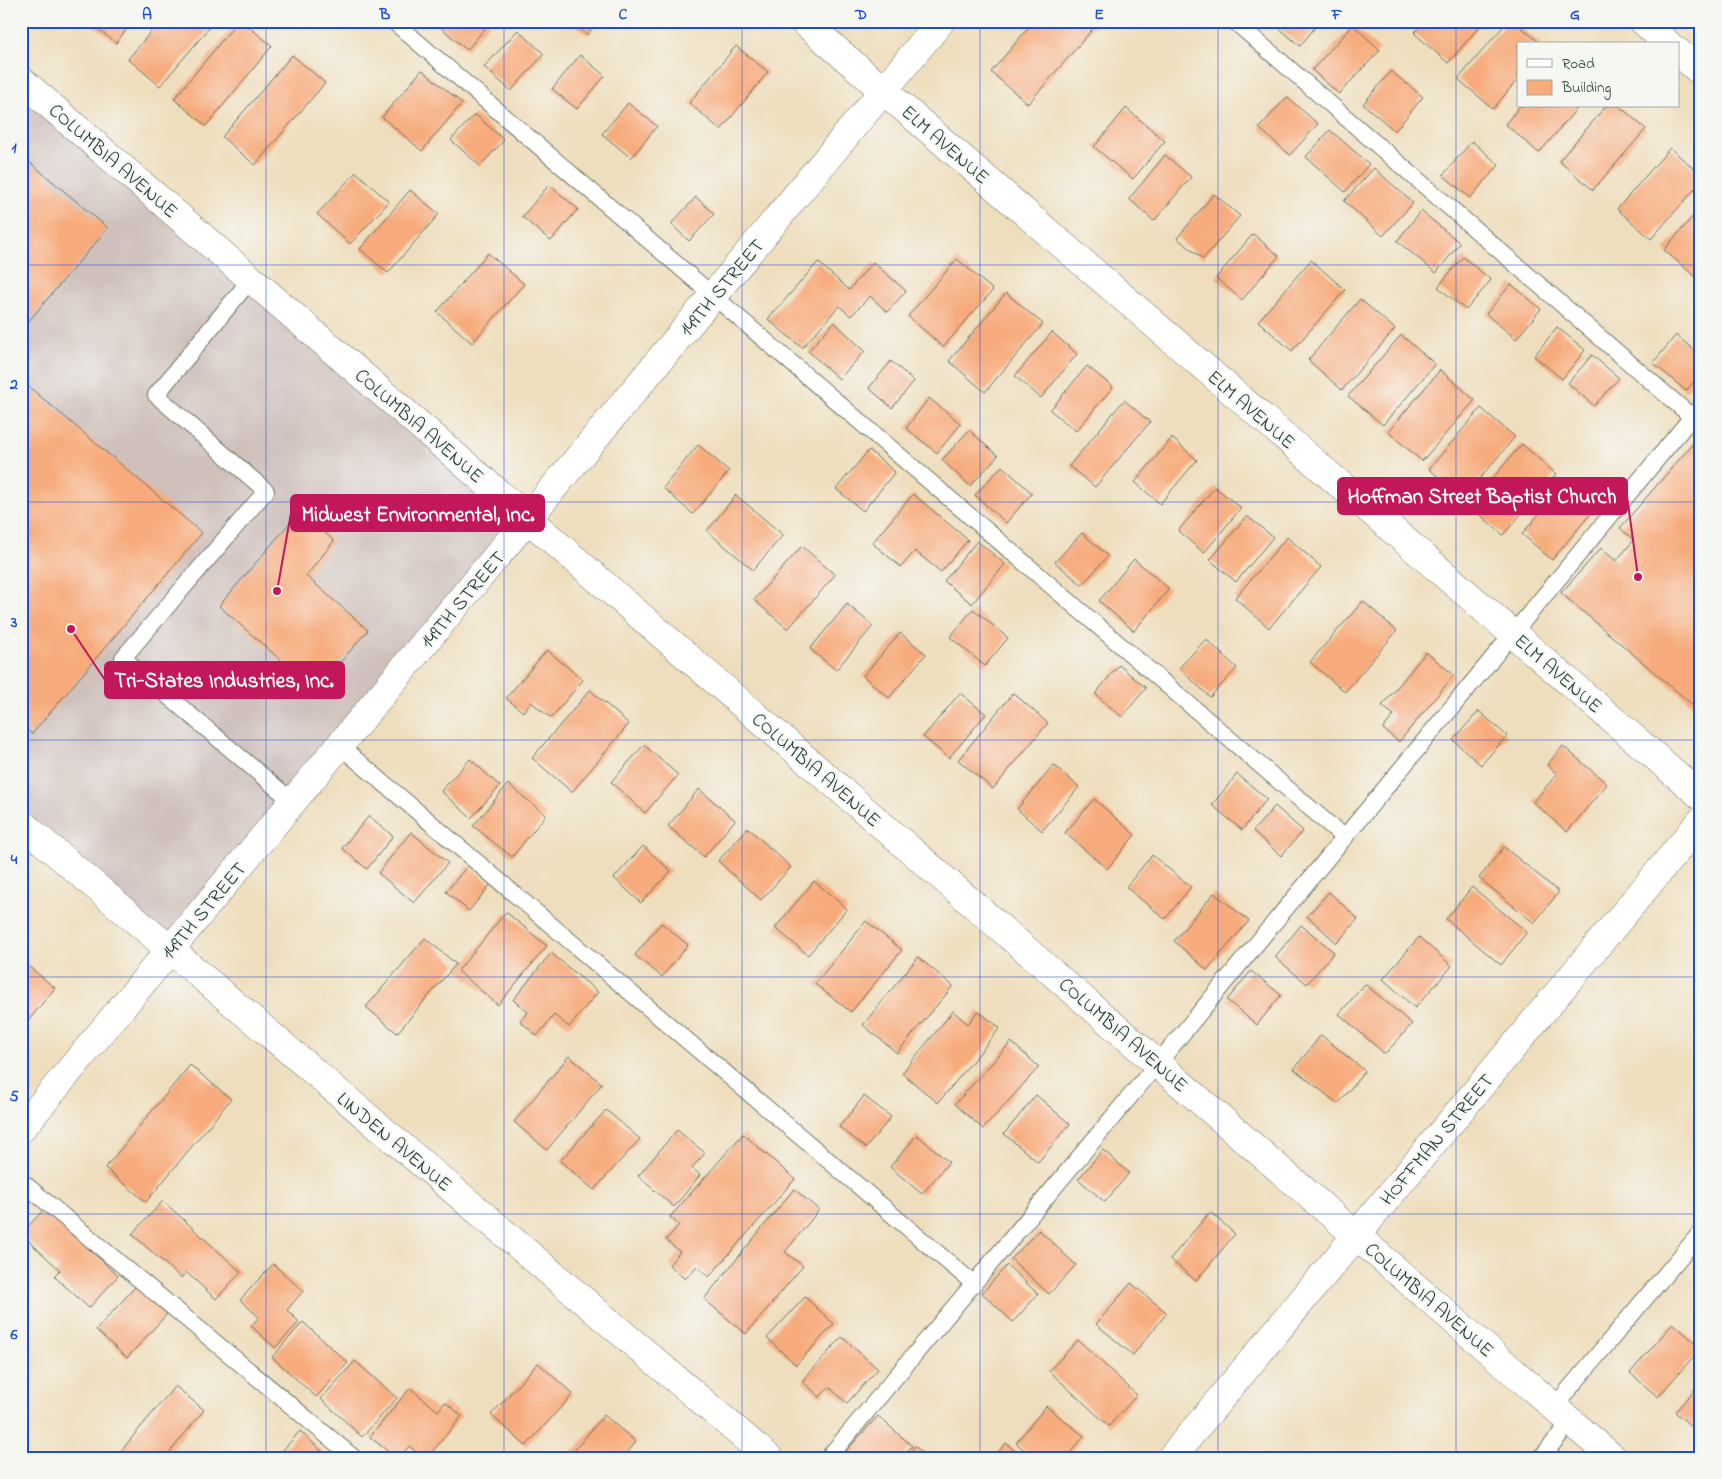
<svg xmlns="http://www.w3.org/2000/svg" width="1722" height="1479" font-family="'Indie Flower',sans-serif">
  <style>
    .industrial { fill: #cfc0bb }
    .building { fill: #f7ab7b }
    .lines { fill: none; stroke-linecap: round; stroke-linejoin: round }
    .lane-casing { stroke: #687564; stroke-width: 18 }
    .street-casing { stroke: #687564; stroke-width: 29 }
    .secondary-casing { stroke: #687564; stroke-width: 29 }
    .lane { stroke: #fff; stroke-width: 16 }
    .street { stroke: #fff; stroke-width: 28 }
    .secondary { stroke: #fff; stroke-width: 28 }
    .grid { fill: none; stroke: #1d4ed8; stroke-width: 1; stroke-opacity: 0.55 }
    .labels { text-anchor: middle; stroke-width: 4; stroke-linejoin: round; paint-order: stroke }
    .street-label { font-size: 20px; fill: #1f3d34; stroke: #f6f6f2 }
    .leader { fill: none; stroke: #c2185b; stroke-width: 2 }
    .callout-dot { fill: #c2185b; stroke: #f6f6f2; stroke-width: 2 }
    .callout { fill: #c2185b; stroke: #c2185b; stroke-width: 2 }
    .callout-label { font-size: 21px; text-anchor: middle; font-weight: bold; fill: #fff }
    .neatline { fill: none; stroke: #1d4ed8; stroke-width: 2 }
    .grid-label { font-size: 16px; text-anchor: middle; font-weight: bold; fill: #1d4ed8 }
  </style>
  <rect width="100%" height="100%" fill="#f6f6f2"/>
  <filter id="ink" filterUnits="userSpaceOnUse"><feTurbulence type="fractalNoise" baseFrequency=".02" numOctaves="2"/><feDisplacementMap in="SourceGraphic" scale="10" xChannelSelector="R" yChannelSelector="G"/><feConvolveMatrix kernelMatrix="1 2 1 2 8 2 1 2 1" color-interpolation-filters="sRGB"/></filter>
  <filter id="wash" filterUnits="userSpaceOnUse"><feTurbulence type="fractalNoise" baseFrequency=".0096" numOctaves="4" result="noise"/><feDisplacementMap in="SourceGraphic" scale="20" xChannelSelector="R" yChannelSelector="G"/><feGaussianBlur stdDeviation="1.12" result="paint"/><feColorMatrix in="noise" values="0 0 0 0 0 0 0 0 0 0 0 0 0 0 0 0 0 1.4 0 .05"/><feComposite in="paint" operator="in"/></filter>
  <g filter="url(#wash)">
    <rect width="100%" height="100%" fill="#efdebd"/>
    <path class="industrial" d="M21 80 529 519 170 950 21 823Z"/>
    <g id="blocks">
      <path class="building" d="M88 21H133L116 43Z
        M160 21H215L160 86 128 59Z
        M238 21H242L272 46 206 126 174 99Z
        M445 21H491L467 50 440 27Z
        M571 21H598L587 35Z
        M1034 21H1094L1097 24 1028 104 991 72Z
        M1271 21H1320L1300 46Z
        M1425 21H1484L1448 63 1414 33Z
        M1508 21H1514L1541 44H1518V79L1493 109 1458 79Z
        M1353 25 1380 50 1339 94 1312 70Z
        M518 30 544 54 511 91 484 67Z
        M736 46 768 72 721 130 689 103Z
        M292 55 325 83 255 165 222 137Z
        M580 55 605 76 577 109 552 89Z
        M422 70 462 103 422 151 382 117Z
        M1391 71 1423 97 1395 131 1363 104Z
        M1287 97 1318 124 1290 155 1259 128Z
        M628 103 657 126 631 158 602 134Z
        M1520 106H1579L1539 153 1505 124Z
        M1606 106H1619L1646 129 1593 190 1559 161Z
        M1126 108 1165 141 1133 179 1094 147Z
        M475 114 504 140 480 166 451 140Z
        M1330 130 1369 164 1345 192 1306 157Z
        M1472 141 1499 165 1470 198 1443 175Z
        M1670 148 1701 175V182L1651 239 1617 209Z
        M21 155 108 228 21 330Z
        M1165 155 1191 177 1154 221 1129 199Z
        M1374 168 1413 203 1383 236 1344 201Z
        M356 172 389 202 350 244 317 214Z
        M549 185 578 209 551 241 522 217Z
        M410 190 439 214 388 273 360 249Z
        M1214 194 1240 216 1203 259 1177 238Z
        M696 197 714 214 689 241 671 224Z
        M1701 207V276L1698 279 1664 250Z
        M1421 211 1460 243 1436 273 1397 241Z
        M1253 234 1279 256 1242 300 1216 278Z
        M488 253 524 284 472 343 437 312Z
        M1463 257 1491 280 1466 310 1438 287Z
        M957 259 993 290 943 347 908 316Z
        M1311 260 1345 290 1292 351 1258 321Z
        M818 262 849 290 873 262 906 291 887 312 870 296 851 316 839 306 802 348 768 319Z
        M1511 284 1541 309 1516 339 1486 314Z
        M1006 293 1043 324 985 392 949 361Z
        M1360 299 1395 329 1342 390 1308 360Z
        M834 322 865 351 839 379 808 351Z
        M1557 327 1585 350 1562 379 1534 356Z
        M1052 332 1077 354 1041 398 1015 376Z
        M1401 335 1435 364 1383 425 1348 396Z
        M1676 335 1701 356V373L1686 391 1653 363Z
        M1592 355 1619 378 1594 406 1568 383Z
        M891 361 914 381 892 408 869 388Z
        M1087 366 1113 387 1076 431 1050 410Z
        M1440 370 1475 400 1422 461 1388 432Z
        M21 380 202 533 32 734 21 725Z
        M929 398 961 424 937 453 906 428Z
        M1124 400 1150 422 1095 487 1069 466Z
        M1481 408 1515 437 1463 498 1429 469Z
        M969 430 998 456 970 486 942 460Z
        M1701 434V712L1561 593 1601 548 1616 561 1634 540 1620 528Z
        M1172 438 1197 460 1160 504 1135 482Z
        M1522 444 1556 474 1503 535 1469 505Z
        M698 445 729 471 693 514 663 488Z
        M869 450 895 472 863 511 836 489Z
        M1002 466 1032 493 1006 523 975 495Z
        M1567 481 1597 506 1552 560 1522 534Z
        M1215 487 1241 508 1204 553 1178 531Z
        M913 494 968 540 941 572 915 551 901 567 872 543Z
        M736 495 783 535 753 570 707 531Z
        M300 511 334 541 306 576 368 630 316 691 219 606Z
        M1247 516 1273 537 1236 582 1210 560Z
        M1082 533 1108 556 1082 585 1055 562Z
        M1287 537 1321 567 1269 628 1235 598Z
        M977 541 1005 564 972 604 944 581Z
        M802 546 835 575 788 629 754 600Z
        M1134 559 1169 589 1134 631 1099 601Z
        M1363 601 1397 631 1345 692 1310 662Z
        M847 604 873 626 836 670 810 649Z
        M973 609 1008 638 985 666 950 637Z
        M900 633 926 654 889 698 863 676Z
        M1206 639 1237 668 1210 697 1179 668Z
        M547 650 583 680 551 718 531 702 523 712 506 698Z
        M1426 652 1454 675 1399 742 1383 729 1394 715 1382 706Z
        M1119 665 1146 688 1122 717 1095 694Z
        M590 690 629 724 572 792 532 758Z
        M960 693 986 714 949 758 923 737Z
        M1013 693 1048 723 993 789 958 760Z
        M1479 711 1507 736 1481 765 1453 740Z
        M644 745 678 775 645 813 611 782Z
        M1563 746 1607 784 1567 832 1533 802 1557 774 1547 765Z
        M470 759 500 786 471 818 441 791Z
        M1054 765 1079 787 1042 831 1017 809Z
        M1237 774 1267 799 1242 830 1212 805Z
        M508 784 546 815 512 857 473 826Z
        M699 789 735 820 704 857 668 826Z
        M1094 799 1135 835 1107 869 1065 833Z
        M1275 806 1303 831 1281 856 1253 831Z
        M369 816 393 836 367 869 342 848Z
        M748 828 791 867 761 900 718 861Z
        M411 832 448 863 414 903 378 873Z
        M643 846 671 871 641 903 614 878Z
        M1504 847 1559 892 1534 923 1479 878Z
        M1152 855 1191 887 1165 919 1126 887Z
        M468 865 491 884 469 911 446 892Z
        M814 881 847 909 808 955 775 928Z
        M1472 887 1527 932 1501 965 1446 919Z
        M1329 892 1358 919 1337 943 1307 916Z
        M1214 893 1249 921 1207 970 1174 941Z
        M506 912 547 946 498 1005 458 971Z
        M866 921 902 950 851 1012 815 984Z
        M661 923 688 945 662 977 635 955Z
        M1301 925 1334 952 1307 984 1275 957Z
        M1419 937 1452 966 1415 1008 1383 979Z
        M425 938 456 964 397 1033 366 1007Z
        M551 953 598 992 569 1027 554 1015 537 1036 520 1021 528 1012 513 1000Z
        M918 957 953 986 897 1053 863 1025Z
        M21 960 55 988 28 1021 21 1015Z
        M1251 971 1281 995 1257 1025 1227 1000Z
        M1365 984 1412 1024 1385 1054 1339 1014Z
        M953 1011 968 1024 978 1011 1000 1028 938 1103 902 1073Z
        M1321 1035 1365 1071 1338 1104 1294 1069Z
        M1011 1042 1039 1067 983 1129 955 1104Z
        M569 1056 602 1084 547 1150 514 1122Z
        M190 1065 231 1099 146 1202 105 1168Z
        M1036 1095 1070 1124 1038 1162 1004 1134Z
        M864 1096 891 1117 866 1148 839 1127Z
        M606 1110 640 1139 594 1190 560 1161Z
        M677 1130 705 1153 692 1168 700 1175 674 1207 638 1176Z
        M743 1134 795 1179 709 1277 697 1266 685 1279 669 1265 680 1252 666 1240 679 1225 670 1217Z
        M917 1135 949 1162 922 1194 890 1167Z
        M1103 1150 1129 1173 1105 1202 1078 1179Z
        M794 1189 819 1210 785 1252 803 1266 746 1334 704 1299Z
        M163 1201 241 1272 216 1299 186 1272 181 1278 132 1234Z
        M45 1208 118 1276 89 1308 54 1276 60 1270 21 1234Z
        M1210 1212 1235 1234 1196 1281 1170 1259Z
        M1039 1230 1076 1265 1049 1294 1011 1259Z
        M273 1264 303 1291 287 1310 299 1322 275 1348 251 1326 259 1317 240 1300Z
        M1007 1265 1038 1294 1013 1322 982 1293Z
        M1131 1283 1167 1313 1133 1355 1096 1324Z
        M136 1286 167 1314 127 1358 96 1330Z
        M805 1297 834 1324 796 1365 767 1338Z
        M303 1322 348 1363 316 1397 272 1357Z
        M1673 1323 1701 1348 1658 1397 1630 1373Z
        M842 1337 878 1369 847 1403 829 1387 820 1397 802 1381Z
        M1078 1340 1137 1395 1109 1426 1049 1371Z
        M355 1361 397 1398 362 1437 321 1399Z
        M538 1363 573 1394 526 1446 491 1415Z
        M1701 1382V1435L1675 1412Z
        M175 1386 204 1410 165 1458H115Z
        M410 1388 438 1411 445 1402 462 1416 427 1458H423L409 1446 400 1458H396L370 1437Z
        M1046 1406 1084 1436 1066 1458H1034L1016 1443Z
        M604 1415 636 1442 623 1458H568Z
        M878 1416 912 1446 901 1458H850L844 1453Z
        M300 1431 327 1456 325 1458H276Z
        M1006 1443 1023 1458H993Z
        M915 1446 928 1458H905Z"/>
    </g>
  </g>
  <g filter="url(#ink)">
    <use href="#blocks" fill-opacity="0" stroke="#687564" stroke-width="1"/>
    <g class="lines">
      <g class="lane-casing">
        <path id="lane" d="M393 21 1345 838
          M1234 21 1692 417
          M251 279 156 395 266 491 123 658 293 802
          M340 746 974 1284
          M21 1181 354 1458
          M1554 1407 1701 1232
          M828 1458 1158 1063 1701 406
          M1541 1458 1571 1421"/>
      </g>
      <g class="street-casing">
        <path id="street" d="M803 21 1701 796
          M1643 21 1668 44
          M1678 52 1701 72
          M21 823 769 1458
          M21 1129 941 21"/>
      </g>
      <g class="secondary-casing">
        <path id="secondary" d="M21 80 1613 1458
          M1171 1458 1701 821"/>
      </g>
      <use href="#lane" class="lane"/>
      <use href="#street" class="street"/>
      <use href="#secondary" class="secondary"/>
    </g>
  </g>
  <path class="grid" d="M266 21V1458M504 21V1458M742 21V1458M980 21V1458M1218 21V1458M1456 21V1458M21 265H1701M21 502H1701M21 740H1701M21 977H1701M21 1214H1701"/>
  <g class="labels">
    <g class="street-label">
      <text transform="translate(946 144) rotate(41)" y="7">ELM AVENUE</text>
      <text transform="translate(114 160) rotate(41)" y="7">COLUMBIA AVENUE</text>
      <text transform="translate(721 287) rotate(-50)" y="7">149TH STREET</text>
      <text transform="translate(1252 409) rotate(41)" y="7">ELM AVENUE</text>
      <text transform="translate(420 425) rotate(41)" y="7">COLUMBIA AVENUE</text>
      <text transform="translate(462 599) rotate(-50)" y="7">149TH STREET</text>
      <text transform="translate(1559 673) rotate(41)" y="7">ELM AVENUE</text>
      <text transform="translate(817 769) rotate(41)" y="7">COLUMBIA AVENUE</text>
      <text transform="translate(203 910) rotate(-50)" y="7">149TH STREET</text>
      <text transform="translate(1124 1034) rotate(41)" y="7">COLUMBIA AVENUE</text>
      <text transform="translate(1436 1139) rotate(-50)" y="7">HOFFMAN STREET</text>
      <text transform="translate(395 1141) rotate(40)" y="7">LINDEN AVENUE</text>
      <text transform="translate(1430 1299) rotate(41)" y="7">COLUMBIA AVENUE</text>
    </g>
  </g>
  <path class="leader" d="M1638 577L1627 496M277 591L291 513M71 629L105 680"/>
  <g class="callout-dot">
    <circle cx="1638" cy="577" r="5"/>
    <circle cx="277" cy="591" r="5"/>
    <circle cx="71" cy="629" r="5"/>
  </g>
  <g class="callout">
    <rect x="1338" y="478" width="289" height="36" rx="5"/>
    <rect x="291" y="495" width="253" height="36" rx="5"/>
    <rect x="105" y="662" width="239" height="36" rx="5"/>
  </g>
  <g class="callout-label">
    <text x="1482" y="503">Hoffman Street Baptist Church</text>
    <text x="418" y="521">Midwest Environmental, Inc.</text>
    <text x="224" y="687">Tri-States Industries, Inc.</text>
  </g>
  <rect width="1722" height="1479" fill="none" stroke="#f6f6f2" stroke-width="55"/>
  <rect x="1517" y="42" width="162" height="65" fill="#f6f6f2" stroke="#a0aca6"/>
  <rect x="1527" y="59" width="25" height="8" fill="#ffffff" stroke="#a0aca6"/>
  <text x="1562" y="68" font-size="15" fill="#1f3d34">Road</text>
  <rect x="1527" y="80" width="25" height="15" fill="#f7ab7b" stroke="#a0aca6"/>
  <text x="1562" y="92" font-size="15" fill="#1f3d34">Building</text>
  <rect x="28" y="28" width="1666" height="1424" class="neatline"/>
  <g class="grid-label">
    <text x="147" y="19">A</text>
    <text x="385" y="19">B</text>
    <text x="623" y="19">C</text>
    <text x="861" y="19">D</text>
    <text x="1099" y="19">E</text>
    <text x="1337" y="19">F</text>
    <text x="1575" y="19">G</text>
    <text x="14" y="152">1</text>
    <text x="14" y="389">2</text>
    <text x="14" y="627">3</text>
    <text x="14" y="864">4</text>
    <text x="14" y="1101">5</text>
    <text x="14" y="1339">6</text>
  </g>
</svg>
